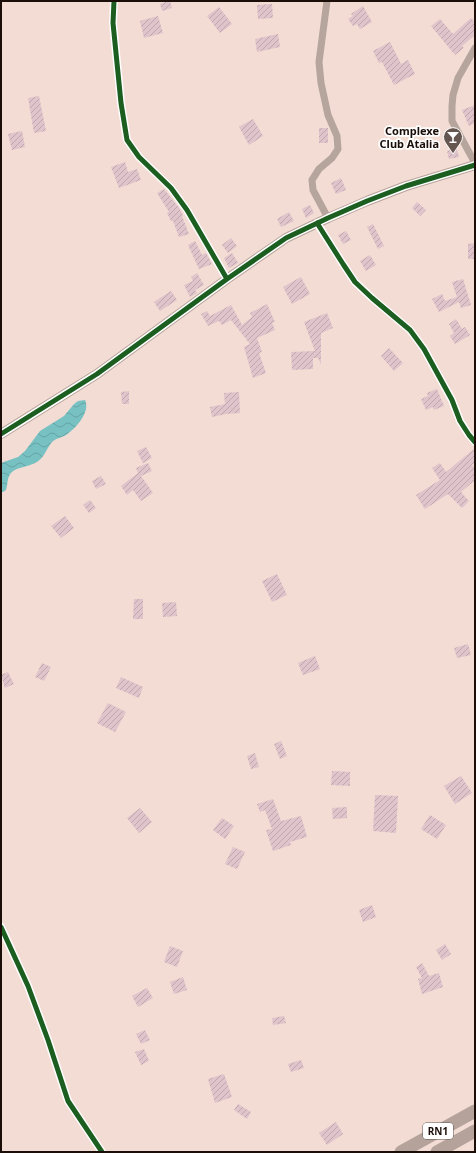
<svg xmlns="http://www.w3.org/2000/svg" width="476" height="1153" font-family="'Noto Sans',sans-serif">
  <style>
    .water { fill: url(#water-waves) }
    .building { fill: url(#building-hatch) }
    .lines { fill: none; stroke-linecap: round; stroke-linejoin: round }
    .street { stroke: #b5a59c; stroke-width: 7 }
    .secondary { stroke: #b6a399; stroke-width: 10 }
    .highway { stroke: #b4a29b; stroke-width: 13 }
    .cycleway-casing { stroke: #fff; stroke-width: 8 }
    .cycleway { stroke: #1b5e20; stroke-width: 5 }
    .labels { text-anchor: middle; stroke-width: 3.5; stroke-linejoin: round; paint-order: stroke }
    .shield { fill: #fff; stroke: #5f5653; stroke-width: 1 }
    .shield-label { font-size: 10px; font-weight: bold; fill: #1b0e09 }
    .poi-label { font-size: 11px; font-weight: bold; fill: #1b0e09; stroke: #fff; text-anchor: end }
  </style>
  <defs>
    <pattern id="water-waves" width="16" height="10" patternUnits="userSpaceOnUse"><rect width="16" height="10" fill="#77c1c2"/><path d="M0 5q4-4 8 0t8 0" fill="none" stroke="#66a5a5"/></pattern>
    <pattern id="building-hatch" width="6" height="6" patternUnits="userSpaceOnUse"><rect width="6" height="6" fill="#dfc4cb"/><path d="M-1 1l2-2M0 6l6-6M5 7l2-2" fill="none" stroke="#bfa7ad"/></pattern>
  </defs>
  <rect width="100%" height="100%" fill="#f2dcd3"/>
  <path class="water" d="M85 400C91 412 75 429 66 435 61 438 56 438 52 442 46 449 44 459 35 463 27 467 18 467 12 472 7 476 8 484 6 490L3 492H1V463L18 457 25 451 40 431 64 416 74 404 78 401Z"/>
  <path class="building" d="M168 1H170L172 8 162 11 160 4Z
    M272 4 273 18 258 19 257 5Z
    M363 6 372 22 360 29 357 24 353 26 348 19 353 16 351 14Z
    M219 7 232 24 220 33 207 16Z
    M158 16 163 33 144 38 140 21Z
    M471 18 475 22V35L462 46 464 48 455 55 431 26 440 19 453 34Z
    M278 34 280 47 257 52 255 39Z
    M390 42 401 64 408 60 415 74 394 85 382 62 379 63 373 51Z
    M39 96 46 131 34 133 28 98Z
    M475 105V123L469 126 462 110Z
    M253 119 263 136 249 145 239 127Z
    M319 128H328V143H319Z
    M22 131 25 147 12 150 8 134Z
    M457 149 459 157 449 159 447 151Z
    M125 162 128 172 137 169 141 180 119 188 111 167Z
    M341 178 346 190 336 194 331 183Z
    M164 189 180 209 183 215 182 216 189 234 179 237 173 221H171L167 213 169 212 157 193Z
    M417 202 426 210 420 216 412 208Z
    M310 205 314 213 306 218 302 209Z
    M289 212 294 221 281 227 277 219Z
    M373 224 384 246 378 249 367 227Z
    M346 231 351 240 343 244 338 235Z
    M231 238 237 246 228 253 222 245Z
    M195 241 202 255 206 253 212 264 199 269 188 245Z
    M475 243V259H468V244Z
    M232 253 238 263 229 268 224 258Z
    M370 255 376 265 366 271 360 261Z
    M197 273 204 285 195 290 197 293 190 297 184 285 193 281 191 277Z
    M301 277 310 294 292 304 283 287Z
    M463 279 471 305 461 308 459 302 439 312 432 299 442 294 445 301 457 297 452 282Z
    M171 291 177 300 160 311 154 302Z
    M267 304 275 322 272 323 275 330 257 338 262 352 259 353 266 373 253 378 244 347 250 344 231 320 222 325 219 321 208 326 201 314 207 311 210 316 231 305 242 325 252 317 250 313Z
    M327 313 333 328 321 333V364L318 358H313V369L292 370 291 352 315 351 304 322Z
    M456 319 462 329 465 327 470 335 455 344 450 336 454 333 449 324Z
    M389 348 403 363 394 371 381 356Z
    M437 389 444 406 434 410 433 407 426 410 421 399 428 396 427 393Z
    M129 391V404H122L121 392Z
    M239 392 240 413 226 414 212 417 210 407 225 404 224 393Z
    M146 447 152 458 143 463 137 451Z
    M475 448V462L472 465 475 468V480L461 492 469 501 462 508 448 494 425 509 416 495 440 480 432 468 440 463 446 472Z
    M148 463 152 471 141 476 153 493 141 501 133 490 127 495 121 486 138 473 136 468Z
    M101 476 106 484 96 489 92 481Z
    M90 500 96 508 89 513 83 505Z
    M65 516 74 528 61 538 51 526Z
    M277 574 287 595 272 602 262 581Z
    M134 599H143V619H133Z
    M176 602 177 616 163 617 162 603Z
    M468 644 471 655 457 658 454 648Z
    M315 656 320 669 303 675 298 663Z
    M42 663 51 667 44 681 35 677Z
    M8 672 14 684 5 688 1 675Z
    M121 677 143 687 139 698 116 688Z
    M108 703 126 712 115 732 97 723Z
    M281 741 287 756 280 759 274 744Z
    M255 753 259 767 251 769 247 756Z
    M332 771 350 772V786L331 785Z
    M461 776 472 793 455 804 444 786Z
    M375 795 398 796 396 833 373 831Z
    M273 799 281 821 301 816 307 837 290 842 291 845 273 851 266 830 272 829 265 810 260 812 257 804Z
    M347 807V818L333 819 332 808Z
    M140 808 152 822 139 833 127 818Z
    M430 815 446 825 437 839 421 829Z
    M222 818 234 826 225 839 213 830Z
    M233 847 245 852 237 869 225 864Z
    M372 905 376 917 363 922 359 910Z
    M445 944 451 954 442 960 436 950Z
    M170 946 183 951 177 967 164 962Z
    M422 963 429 976 439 973 443 987 422 994 418 979 422 978 416 967Z
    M183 977 187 990 174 994 170 982Z
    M147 988 153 998 138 1007 132 996Z
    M284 1016 286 1023 273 1025 272 1018Z
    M145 1030 150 1040 141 1044 136 1034Z
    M144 1049 149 1061 141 1065 135 1052Z
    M301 1060 304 1068 291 1072 288 1064Z
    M224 1074 232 1097 215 1103 208 1079Z
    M238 1104 251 1112 247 1119 234 1110Z
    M336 1122 343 1134 327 1145 319 1133Z"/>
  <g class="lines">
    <path class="street" d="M114 1 113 23 121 103 127 140 139 157 171 188 187 210 227 279
      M327 1 319 62 321 83 328 115 337 136 338 149 332 158 319 169 312 180 313 190 328 218
      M475 48 458 78 453 95 452 106V121L475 163
      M317 223 343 264 355 282 372 298 410 330 424 349 452 400 460 421 469 435 475 442
      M1 927 28 986 48 1040 68 1101 102 1152"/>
    <path class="secondary" d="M1 434 97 374 227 279 286 238 328 218 367 201 406 186 475 165"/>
    <path class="highway" d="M401 1152 475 1111
      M437 1152 475 1131"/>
    <g class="cycleway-casing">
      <path id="cycleway" d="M114 1 113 23 121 103 127 140 139 157 171 188 187 210 227 279
        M317 223 343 264 355 282 372 298 410 330 424 349 452 400 460 421 469 435 475 442
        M1 434 97 374 227 279 286 238 328 218 367 201 406 186 475 165
        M1 927 28 986 48 1040 68 1101 102 1152"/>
    </g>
    <use href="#cycleway" class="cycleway"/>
  </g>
  <defs>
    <g id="bar-pin" transform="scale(1)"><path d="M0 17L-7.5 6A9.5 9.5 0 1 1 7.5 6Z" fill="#665650" stroke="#fff"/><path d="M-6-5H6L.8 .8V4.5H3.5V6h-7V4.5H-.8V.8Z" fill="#fff"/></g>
  </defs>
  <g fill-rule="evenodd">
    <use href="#bar-pin" x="453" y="137"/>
  </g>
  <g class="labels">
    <rect class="shield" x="423" y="1123" width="30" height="16" rx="3"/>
    <g class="shield-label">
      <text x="438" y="1135">RN1</text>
    </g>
    <g class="poi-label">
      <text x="439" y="135">Complexe<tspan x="439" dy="13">Club Atalia</tspan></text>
    </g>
  </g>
  <rect width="476" height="1153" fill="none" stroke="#1b0e09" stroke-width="4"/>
</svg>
